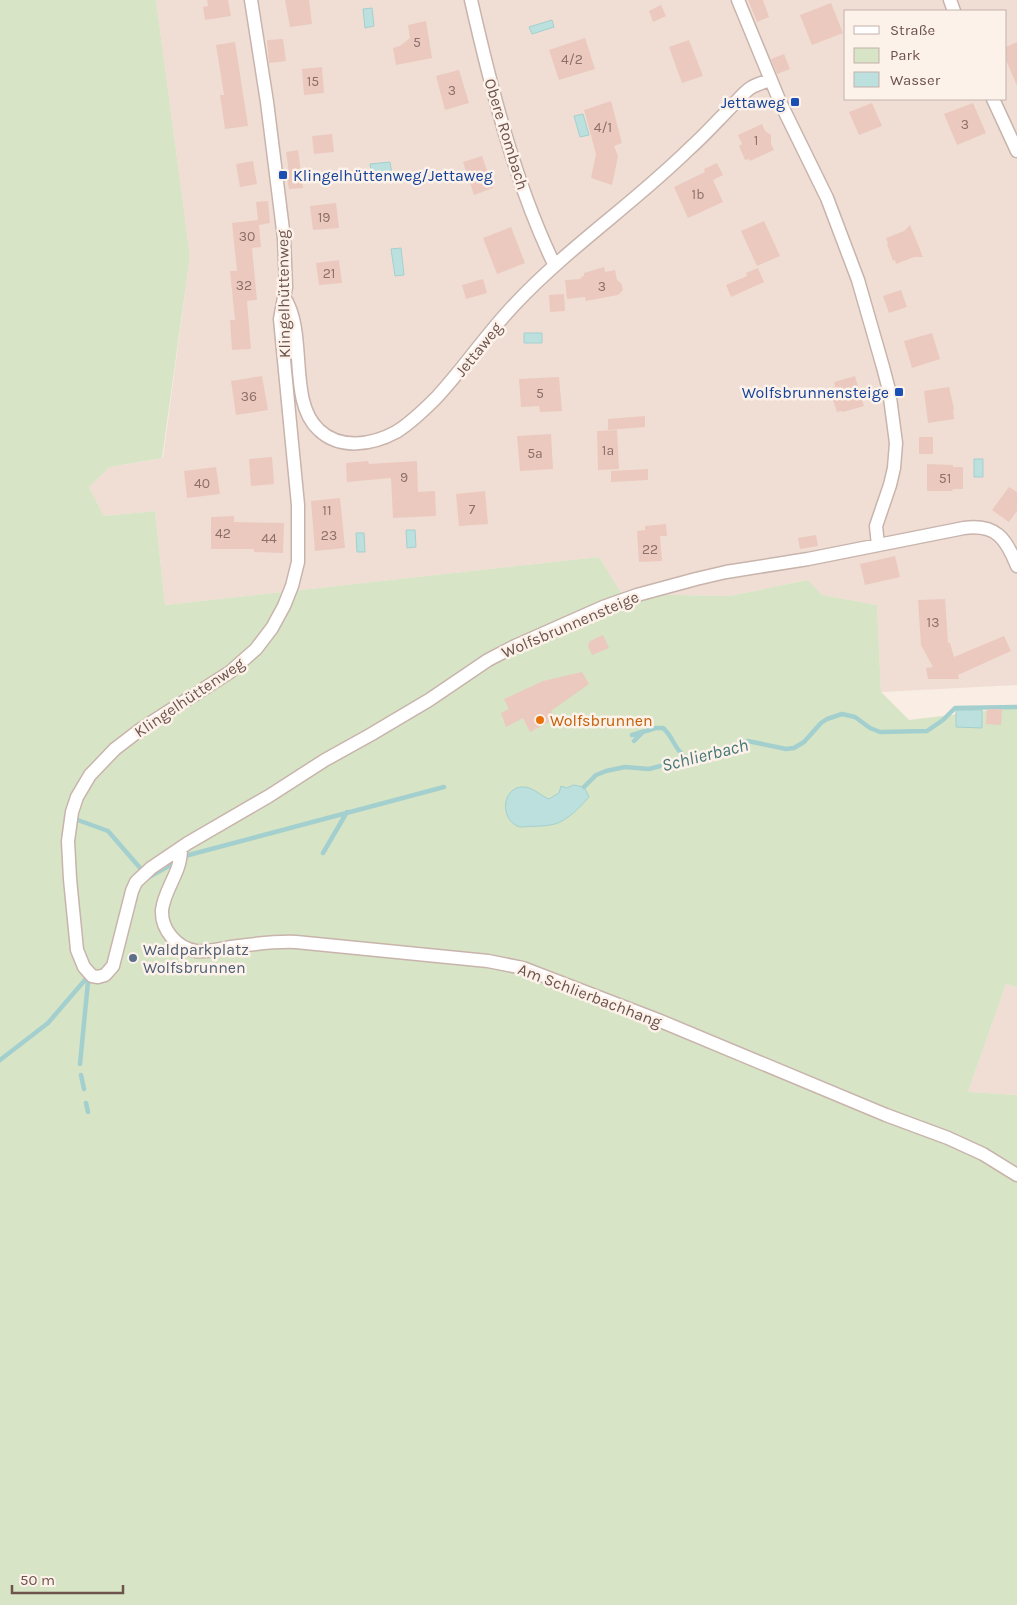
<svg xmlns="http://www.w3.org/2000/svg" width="1017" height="1605" font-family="Karla,sans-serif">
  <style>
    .residential { fill: #f0ded4; fill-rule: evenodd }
    .green { fill: #d7e4c5 }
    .water { fill: #bbe0de; stroke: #a3d0cf }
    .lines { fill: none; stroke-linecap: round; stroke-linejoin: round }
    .stream { stroke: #a3d0cf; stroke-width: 4.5 }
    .building { fill: #ebc9bf }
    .street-casing { stroke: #c8b4ac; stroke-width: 15 }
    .street { stroke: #fff; stroke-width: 12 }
    .transit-dot { fill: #1a4fb4; stroke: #fcf2ea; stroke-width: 2 }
    .food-dot { fill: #e8710a; stroke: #fcf2ea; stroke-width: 2 }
    .service-dot { fill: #5c6f8a; stroke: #fcf2ea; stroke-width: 2 }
    .labels { text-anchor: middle; stroke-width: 5; stroke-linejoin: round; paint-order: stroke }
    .number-label { font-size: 14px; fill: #8d706a }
    .transit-label { font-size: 16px; fill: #164399; stroke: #fcf2ea; text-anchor: end }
    .street-label { font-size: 16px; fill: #6e534d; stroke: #fcf2ea }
    .food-label { font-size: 16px; fill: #c56008; stroke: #fcf2ea; text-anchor: start }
    .service-label { font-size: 16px; fill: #4e5e75; stroke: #fcf2ea; text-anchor: start }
    .water-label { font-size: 18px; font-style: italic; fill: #477877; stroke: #fcf2ea }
  </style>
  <rect width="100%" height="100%" fill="#f9ede4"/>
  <path class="residential" d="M156 0H1017V685L881 692 877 605 822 595 807 580 729 596 622 594 599 557 165 605 155 511 104 516 89 487 110 467 163 458 190 256ZM846 11H1006V99H846Z
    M1006 984 1017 987V1095L968 1092Z"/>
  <path class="green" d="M0 0H156L190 256 162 458 110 467 89 487 104 516 155 511 165 605 599 557 622 594 729 596 808 580 822 595 877 605 881 692 909 720 1017 707V987L1006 984 968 1092 1017 1095V1605H0Z"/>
  <path class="water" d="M372 8 374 26 365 28 363 9Z
    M552 20 554 27 532 34 529 27Z
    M583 114 589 135 580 137 574 116Z
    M390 162 392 174 372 176 370 164Z
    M401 248 404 275 395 276 391 249Z
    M524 333H542V343H524Z
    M974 459H983V477H974Z
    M406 530H415L416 547 407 548Z
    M356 533H364L365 552H357Z
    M956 710H982V728L956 727Z
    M573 785 584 787 589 797C580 807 568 820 555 824 544 827 531 826 520 827 499 821 501 785 525 787 534 788 541 796 549 799L559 793 561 786 567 788Z"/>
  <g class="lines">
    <path class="stream" d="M632 735 656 728H663C674 737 674 751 689 759
      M634 741 642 733
      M584 787 596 775 606 771 625 767 649 769 687 759H704L748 741 786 749 794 748 804 742 821 723 827 719 842 714 855 717 870 728 880 732 927 731 943 720 955 708 1017 707
      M75 819 108 831 141 869
      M323 853 347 812
      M185 856 444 787
      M151 876 174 863
      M0 1060 48 1023 85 980
      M80 1064 88 982
      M81 1075 84 1089
      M86 1103 88 1112"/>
  </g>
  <path class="building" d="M207 0H228L231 16 205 20 203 7 208 6Z
    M285 0H309L312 24 290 27Z
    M748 0H763L769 17 757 22Z
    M831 3 843 33 812 45 800 15Z
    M661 5 666 16 653 22 649 11Z
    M426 21 432 58 396 65 393 48 400 46 410 38 408 25Z
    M585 38 595 69 559 80 549 50Z
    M283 39 286 61 269 63 267 40Z
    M689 40 703 76 682 83 669 47Z
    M235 42 248 126 225 129 220 95H224L216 45Z
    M1017 42V86L1006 60V47Z
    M784 54 790 69 777 74 771 59Z
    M322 67 324 93 304 95 302 69Z
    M459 70 469 103 445 110 436 76Z
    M611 101 622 143 614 146 618 156 612 185 591 178 596 154 584 110Z
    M872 103 882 126 859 135 849 112Z
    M973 103 986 133 957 145 944 114Z
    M762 124 765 131 771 135V144L774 150 750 161 749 159 745 160 739 146 742 144 738 135Z
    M332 134 334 152 314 154 312 136Z
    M298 150 303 188 289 189 286 173 289 172 286 152Z
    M482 156 493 188 474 195 463 162Z
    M253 161 257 184 240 187 236 164Z
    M717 163 723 175 713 180 723 202 688 218 674 187 705 172 704 169Z
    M268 201 270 223 259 225 261 247 252 248 257 300 247 301 251 349 232 350 230 320H235L230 271H237L232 223 258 220 256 202Z
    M336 203 339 228 313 230 310 206Z
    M764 221 780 256 757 266 741 231Z
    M910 225 923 257H914L896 264 895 260 893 261 887 244 888 243 886 238 904 231Z
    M511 227 525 263 497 274 483 238Z
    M339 260 342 283 319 285 316 263Z
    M604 267 605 272 615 270 617 280 621 283 623 290 618 295 586 301 585 297 567 299 565 280 581 279V277L584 276V273Z
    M758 268 764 282 731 297 726 285 747 276 746 273Z
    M483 279 487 293 466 299 462 285Z
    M901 290 907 307 889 313 883 296Z
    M564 294 565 311 550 312 549 295Z
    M932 333 940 359 912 368 904 341Z
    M262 376 268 410 236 415 231 381Z
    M855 376 864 406 843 412 842 411 837 412 833 400 838 398 834 382Z
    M559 377 562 411 540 412 539 406 521 407 519 379Z
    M949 387 954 409H953L954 419 928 423 924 391Z
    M645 416V427L608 430V419Z
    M617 430 619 469 598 470 597 431Z
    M551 434 553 469 520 471 517 436Z
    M919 437H933V454H919Z
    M272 457 274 484 251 486 249 459Z
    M368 461 369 464 417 461 418 492 435 491 436 516 393 518 391 478 347 482 346 463Z
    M927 464 953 465V467H963V489H953L952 491H927Z
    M216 467 220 494 187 498 184 471Z
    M648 469V480L611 482V471Z
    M1009 487 1017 492V511L1009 522 992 510Z
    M485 491 488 524 459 526 456 494Z
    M340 498 345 548 315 551 311 501Z
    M234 516V522L284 523 283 553 254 552V549H211V517Z
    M666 524 667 536H660L662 561 639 562 637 531 645 530V526Z
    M816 535 818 546 800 549 798 538Z
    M895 556 900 577 865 585 860 564Z
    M945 599 948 643H950L954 657 1004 636 1011 651 958 675 959 679H928L926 668 933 667 921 645 918 600Z
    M603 635 609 648 592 655 588 646 590 641Z
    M582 672 589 684 551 711 555 719 530 732 523 718 506 727 501 713 509 709 504 699 543 681Z
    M987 709H1002L1001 725 986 724Z"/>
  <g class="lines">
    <g class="street-casing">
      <path id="street" d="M251 0 267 102 284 238 286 287 280 319 298 505V562L292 586 284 606 272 628 256 649 230 672 141 729 115 749 90 775 77 797 72 812 68 841 70 879 77 950 84 967 92 976 98 977 105 975 113 966 132 891 136 882 151 868 188 843 269 796 325 760 370 735 429 700 488 660 515 646 603 607 637 595 696 579 726 572 808 559 964 528C996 524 1006 538 1017 566
        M471 0C491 88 515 183 554 264
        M738 0 780 102 827 198 858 280 883 367 889 390 896 443 894 468 890 485 876 526 878 545
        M950 0 954 11
        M993 99 1017 151
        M284 297C308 333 287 401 319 430 340 450 372 445 396 432 411 423 424 410 436 398 464 368 487 333 516 303 569 247 633 204 688 150 704 136 718 120 733 105 739 99 745 91 752 87 758 84 764 82 770 80
        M181 848C181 854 180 861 178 867 173 882 164 894 162 910 161 930 177 948 196 951 208 952 220 949 231 947 253 944 274 941 296 942L488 961 523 968 658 1020 886 1115 948 1138 983 1154 1017 1175"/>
    </g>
    <use href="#street" class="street"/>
  </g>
  <g class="transit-dot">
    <rect x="790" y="97" width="10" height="10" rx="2.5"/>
    <rect x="278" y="170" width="10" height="10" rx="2.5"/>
    <rect x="894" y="387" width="10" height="10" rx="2.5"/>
  </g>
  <circle class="food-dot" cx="540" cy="720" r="5"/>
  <circle class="service-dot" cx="133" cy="958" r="5"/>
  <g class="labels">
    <g class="number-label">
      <text x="417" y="47">5</text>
      <text x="572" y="64">4/2</text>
      <text x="313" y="86">15</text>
      <text x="452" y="95">3</text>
      <text x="965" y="129">3</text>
      <text x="603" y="132">4/1</text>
      <text x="756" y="145">1</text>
      <text x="698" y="199">1b</text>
      <text x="324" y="222">19</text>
      <text x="247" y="241">30</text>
      <text x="329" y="278">21</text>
      <text x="244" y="290">32</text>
      <text x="602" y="291">3</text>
      <text x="540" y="398">5</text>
      <text x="249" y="401">36</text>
      <text x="608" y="455">1a</text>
      <text x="535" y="458">5a</text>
      <text x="404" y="482">9</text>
      <text x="945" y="483">51</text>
      <text x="202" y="488">40</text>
      <text x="472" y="514">7</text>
      <text x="327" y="515">11</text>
      <text x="223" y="538">42</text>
      <text x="329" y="540">23</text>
      <text x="269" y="543">44</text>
      <text x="650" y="554">22</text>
      <text x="933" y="627">13</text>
    </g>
    <g class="transit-label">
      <text x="785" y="108">Jettaweg</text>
      <text x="293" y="181" text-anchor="start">Klingelhüttenweg/Jettaweg</text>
      <text x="889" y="398">Wolfsbrunnensteige</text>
    </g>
    <g class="street-label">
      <text transform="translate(507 134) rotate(73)" y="6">Obere Rombach</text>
      <text transform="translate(283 294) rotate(-91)" y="6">Klingelhüttenweg</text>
      <text transform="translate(478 349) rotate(-51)" y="6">Jettaweg</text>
      <text transform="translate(570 624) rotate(-23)" y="6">Wolfsbrunnensteige</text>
      <text transform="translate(189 697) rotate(-34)" y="6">Klingelhüttenweg</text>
      <text transform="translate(590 995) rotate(21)" y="6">Am Schlierbachhang</text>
    </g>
    <g class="food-label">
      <text x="550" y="726">Wolfsbrunnen</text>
    </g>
    <g class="service-label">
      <text x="143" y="955">Waldparkplatz<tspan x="143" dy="18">Wolfsbrunnen</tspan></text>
    </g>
    <g class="water-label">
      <text transform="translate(705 755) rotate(-14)" y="6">Schlierbach</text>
    </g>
  </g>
  <rect x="844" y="10" width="162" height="90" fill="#fcf2ea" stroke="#c3b2ab"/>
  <rect x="854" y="26" width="25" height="8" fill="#ffffff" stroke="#c3b2ab"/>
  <text x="890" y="35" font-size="15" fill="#6e534d">Straße</text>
  <rect x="854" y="48" width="25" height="15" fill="#d7e4c5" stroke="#c3b2ab"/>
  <text x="890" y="60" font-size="15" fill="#6e534d">Park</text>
  <rect x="854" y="72" width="25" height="15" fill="#bbe0de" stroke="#c3b2ab"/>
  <text x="890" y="85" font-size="15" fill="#6e534d">Wasser</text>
  <path d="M12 1585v8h111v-8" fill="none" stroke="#6e534d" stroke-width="2.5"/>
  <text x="20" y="1585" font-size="15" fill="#6e534d" stroke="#fcf2ea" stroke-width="4" paint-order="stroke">50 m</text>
</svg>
